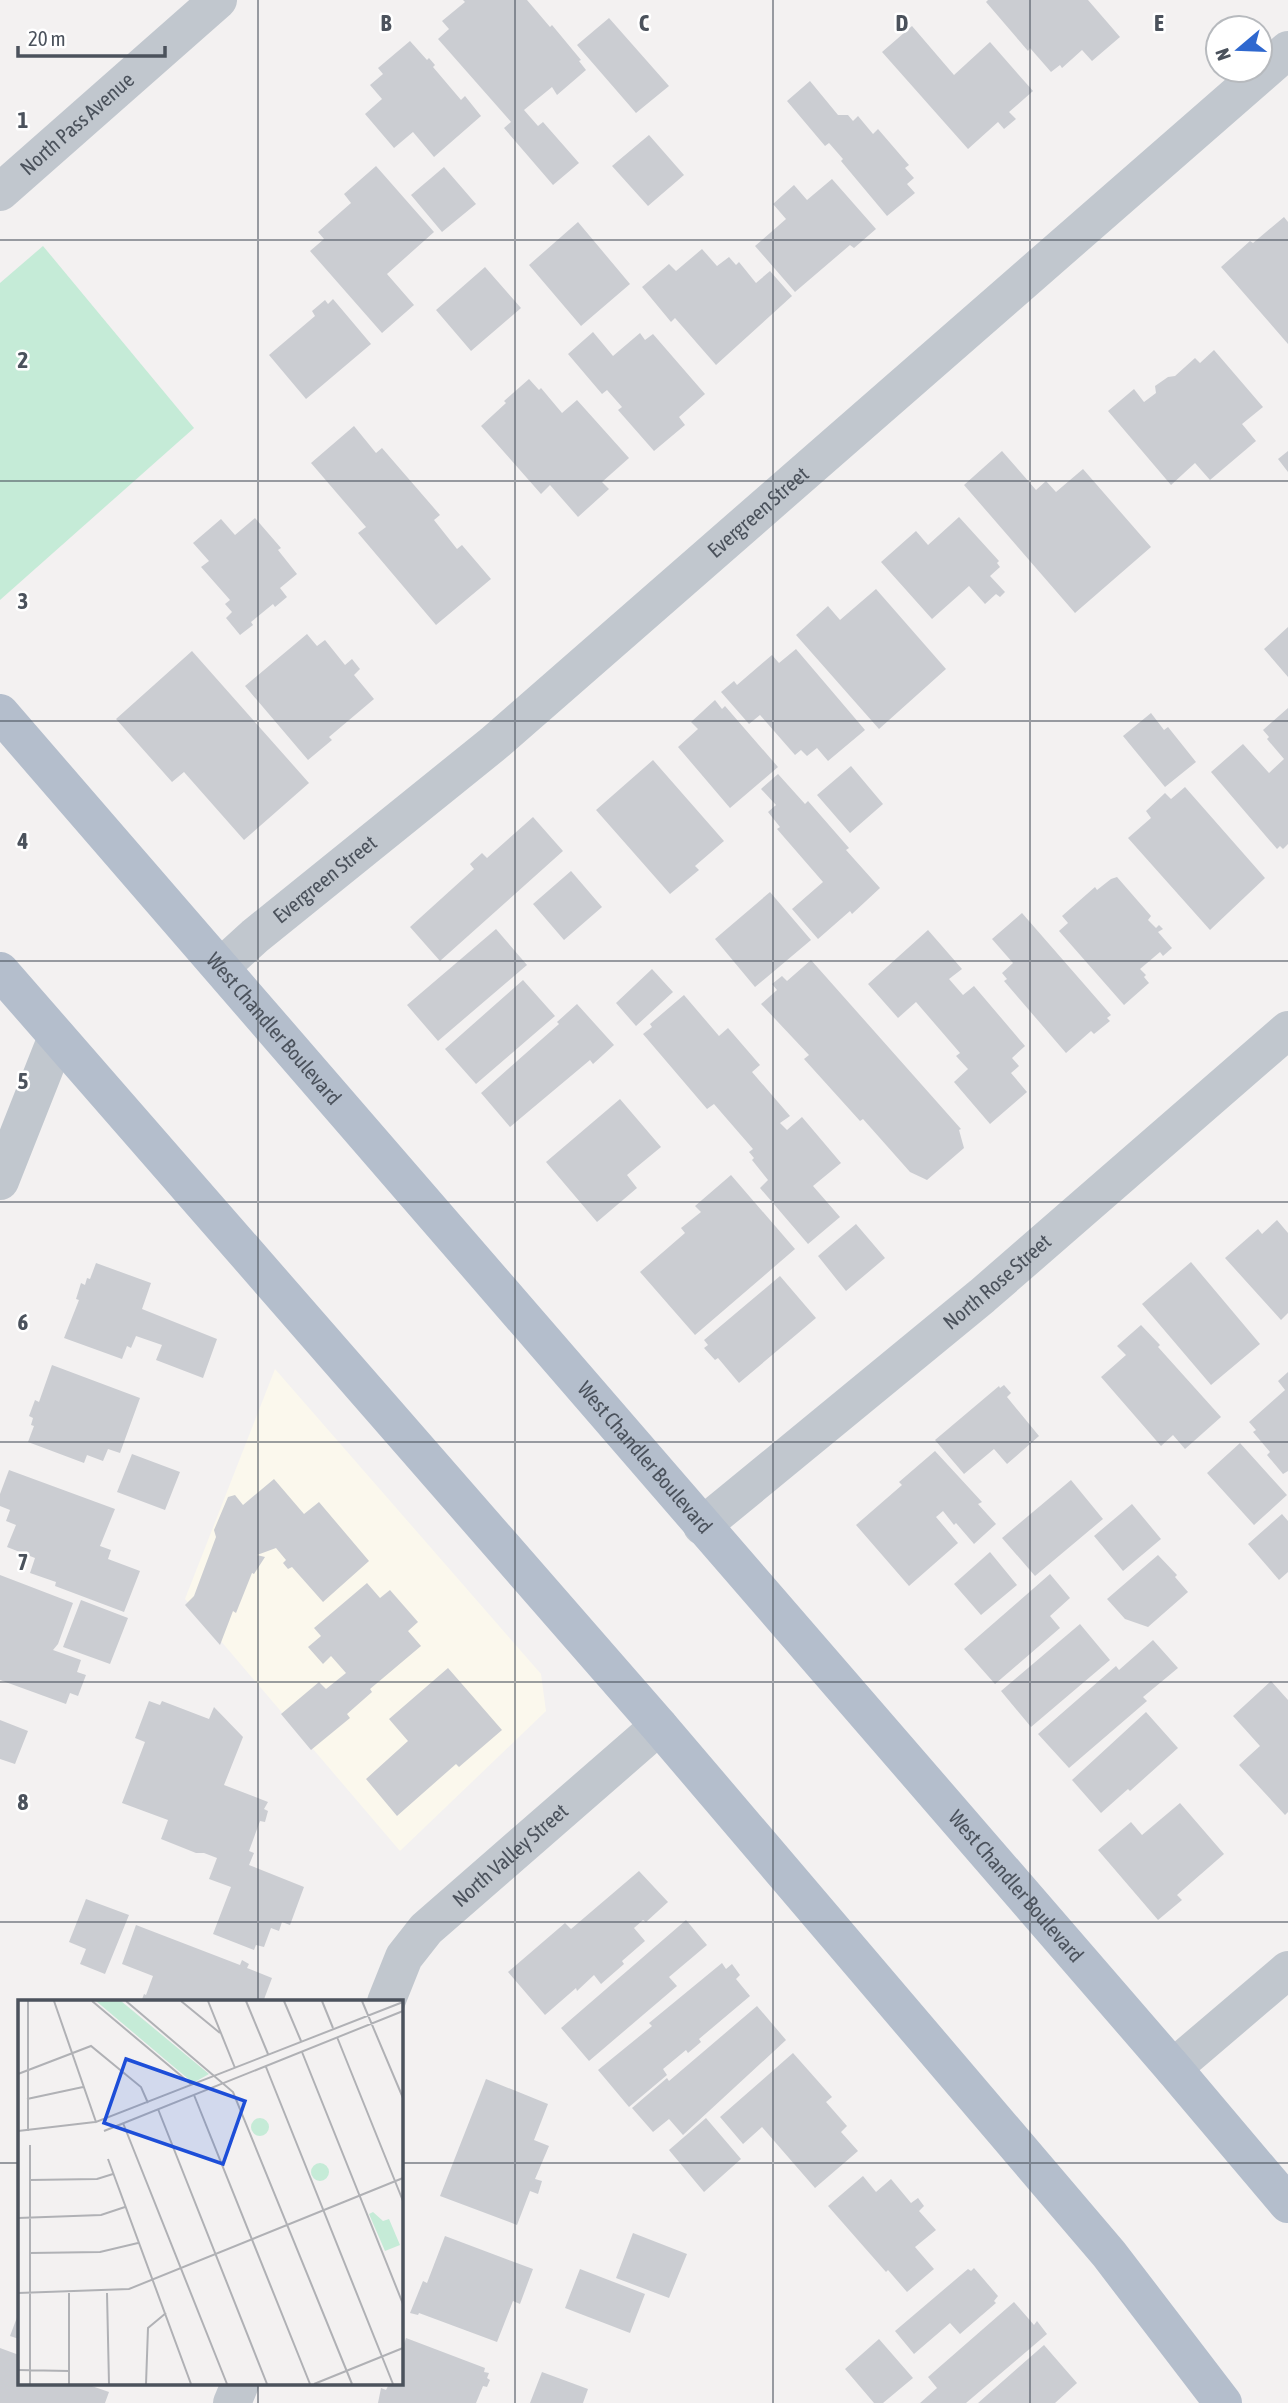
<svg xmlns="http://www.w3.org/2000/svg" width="1288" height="2403" font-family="'Asap Condensed',sans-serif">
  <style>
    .commercial { fill: #fbf8ed }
    .green { fill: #c5ebd7 }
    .building { fill: #cbcdd2 }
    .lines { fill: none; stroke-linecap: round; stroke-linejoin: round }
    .minor { stroke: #c1c7ce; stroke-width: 38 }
    .major { stroke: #b4becc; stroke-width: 38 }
    .grid { fill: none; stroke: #4b525c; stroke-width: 2; stroke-opacity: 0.55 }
    .labels { text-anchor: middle; stroke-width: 5; stroke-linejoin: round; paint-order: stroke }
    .street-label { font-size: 21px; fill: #4b525c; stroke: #fff }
    .inset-road { fill: none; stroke: #b0b1b5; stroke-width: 2 }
    .view { fill: #1d4ed8; fill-opacity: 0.15; stroke: #1d4ed8; stroke-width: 3.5 }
    .inset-edge { fill: none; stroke: #4b525c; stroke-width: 3.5 }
    .grid-label { font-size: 23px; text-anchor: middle; font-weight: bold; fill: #4b525c; stroke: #fff; stroke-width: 5; stroke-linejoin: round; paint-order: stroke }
  </style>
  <rect width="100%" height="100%" fill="#f3f1f1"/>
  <path class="commercial" d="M275 1369 541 1674 546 1711 400 1851 185 1599Z"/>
  <path class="green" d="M43 246 194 428 0 600V283Z"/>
  <path class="building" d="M463 0H527L550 27 552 25 581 60 579 61 586 70 557 95 552 87 524 110 538 126 543 122 579 163 553 185 504 128 511 122 438 39 449 29 442 21 465 2Z
    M988 0H1088L1120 37 1092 61 1082 50 1062 68 1060 65 1051 72 1030 48 1028 51 986 2Z
    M609 18 669 86 636 113 577 45Z
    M912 26 954 75 990 42 1033 91 1009 112 1016 119 1004 129 998 122 968 149 882 52Z
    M410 41 427 60 429 58 435 65 433 67 461 100 465 96 481 116 434 157 413 132 394 148 365 114 382 99 370 85 383 74 378 68Z
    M810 81 838 115H848L853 121 858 116 873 134 878 129 909 165 905 168 914 178 907 184 915 193 887 216 841 161 843 159 829 143 825 146 787 101Z
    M649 135 684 175 648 206 612 166Z
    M376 166 434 232 387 274 414 305 382 333 310 251 324 239 318 232 351 203 344 194Z
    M444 167 476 204 442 232 411 195Z
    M832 179 876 229 854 248 850 245 795 292 755 246 786 219 773 204 794 185 807 200Z
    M1284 217 1288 222V344L1221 267 1250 241 1253 243Z
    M578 222 630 284 581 326 529 265Z
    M702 249 717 266 729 257 736 265 739 262 756 283 770 271 792 296 716 365 675 318 671 322 642 287 669 264 676 271Z
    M485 267 521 308 471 351 436 310Z
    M333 299 371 344 306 399 269 355 315 316 312 311 325 300 328 304Z
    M593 332 613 356 640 333 645 340 653 334 705 394 679 417 685 425 654 451 618 410 622 407 607 390 602 394 568 354Z
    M1214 350 1263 407 1242 424 1256 441 1210 480 1195 463 1171 485 1108 411 1134 389 1144 402 1156 393 1155 386 1168 377 1175 376 1195 358 1200 363Z
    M529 379 539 390 541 388 562 413 577 400 629 458 602 482 609 489 578 517 550 485 541 494 481 426 506 403 504 401Z
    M354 426 376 453 382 448 440 515 434 520 457 549 462 545 491 579 436 625 358 533 366 527 311 463Z
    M1002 451 1036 490 1046 481 1056 492 1083 469 1151 547 1075 613 964 485Z
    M1288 451V472L1278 459Z
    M959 517 999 561 997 563 1000 567 990 576 1005 592 1000 597 996 594 985 604 969 586 932 619 881 562 916 531 928 545Z
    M255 518 281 548 278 550 297 574 280 588 287 597 275 607 273 604 251 622 253 625 240 635 226 618 232 612 225 604 230 600 201 567 209 561 193 543 221 519 235 535Z
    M876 589 946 669 879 729 796 635 828 606 840 620Z
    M1288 627V677L1264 649Z
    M307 634 317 646 325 640 345 665 352 659 360 669 354 675 374 699 329 737 332 740 308 760 245 686Z
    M796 649 865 730 828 761 817 748 807 756 801 750 795 755 760 715 749 724 721 692 734 681 737 685 772 655 779 663Z
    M192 651 309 783 244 840 184 772 172 782 116 719Z
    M715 700 722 709 725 706 778 767 730 808 678 747 698 729 691 722Z
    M1288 708V844L1283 849 1280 846 1277 849 1211 772 1243 744 1269 773 1284 759 1267 739 1269 737 1263 730Z
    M1151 713 1164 730 1168 727 1196 762 1165 787 1123 736Z
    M653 760 724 841 695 866 699 870 670 894 596 810Z
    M851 766 883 804 850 833 817 795Z
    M778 774 805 804 808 801 849 848 846 850 880 888 852 914 850 911 818 939 792 909 823 882 777 829 780 827 768 812 776 805 761 789Z
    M1185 787 1265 878 1210 930 1128 838 1151 818 1146 811 1165 793 1171 799Z
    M533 817 563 851 440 961 410 927 474 869 470 864 482 853 487 858Z
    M571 871 602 907 564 940 533 904Z
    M1117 877 1151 916 1148 920 1156 928 1159 925 1163 929 1158 932 1172 948 1163 956 1160 952 1140 969 1146 975 1144 977 1149 983 1124 1005 1059 931 1068 923 1062 916 1095 887 1097 890 1111 879Z
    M770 892 811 940 755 987 715 939Z
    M1022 913 1111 1015 1107 1018 1110 1021 1094 1034 1091 1031 1066 1053 1004 981 1007 979 1002 973 1013 963 992 939Z
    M496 929 527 965 438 1041 407 1005Z
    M928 930 962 969 949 979 963 995 974 986 1025 1046 1012 1058 1019 1066 1011 1073 1027 1092 990 1124 954 1082 968 1069 956 1056 960 1053 916 1002 898 1018 868 984Z
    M811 960 961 1129 959 1130 964 1148 927 1180 910 1172 863 1119 860 1121 804 1059 809 1055 761 1004 777 990 772 984 782 976 787 981Z
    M652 969 673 992 636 1026 616 1003Z
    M523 980 555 1016 476 1084 445 1049Z
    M684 995 719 1036 728 1028 760 1065 752 1072 790 1116 780 1123 787 1130 802 1117 841 1163 813 1186 840 1217 808 1244 760 1188 768 1180 752 1160 754 1158 749 1152 753 1149 714 1104 707 1109 643 1034 652 1027 650 1024Z
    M577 1004 614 1045 593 1064 590 1060 510 1127 481 1093 559 1024 557 1022Z
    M620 1099 661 1147 627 1175 637 1188 597 1222 546 1162Z
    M731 1175 795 1249 695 1335 640 1272 685 1233 681 1228 701 1212 695 1206Z
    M1277 1220 1288 1233V1313L1281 1320 1225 1258 1258 1229 1262 1234Z
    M856 1224 885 1258 846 1291 818 1256Z
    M1191 1262 1260 1344 1211 1385 1142 1304Z
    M96 1263 151 1283 142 1309 217 1339 203 1378 156 1360 162 1345 136 1336 131 1348 127 1346 122 1359 64 1338 79 1300 76 1299 81 1283 85 1285 87 1278 90 1279Z
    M780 1276 816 1318 739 1383 718 1358 715 1360 704 1348 708 1345 704 1340Z
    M1141 1325 1160 1345 1158 1347 1221 1417 1185 1449 1173 1435 1161 1446 1101 1377 1126 1355 1117 1346Z
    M52 1365 140 1398 120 1453 108 1449 103 1461 87 1455 84 1463 28 1442 34 1426 31 1425 33 1418 29 1416 35 1400 39 1402Z
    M1288 1372V1471L1283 1474 1267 1455 1270 1452 1253 1432 1256 1430 1249 1422 1285 1390 1278 1381Z
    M1004 1385 1011 1393 1007 1397 1039 1436 1007 1464 994 1449 964 1474 935 1440 999 1386 1000 1388Z
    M1240 1443 1287 1495 1254 1525 1207 1473Z
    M935 1451 982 1502 978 1504 996 1524 974 1544 956 1523 954 1525 943 1511 936 1517 958 1543 909 1586 856 1525 902 1485 899 1482Z
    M132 1454 180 1472 165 1510 117 1492Z
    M9 1470 115 1509 100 1546 111 1550 108 1559 140 1571 124 1612 55 1586 56 1582 30 1573 35 1558 7 1547 16 1525 6 1521 10 1510 0 1506V1494Z
    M274 1479 304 1514 319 1502 369 1561 323 1602 292 1567 288 1569 283 1563 286 1560 276 1548 257 1555 265 1557 254 1574 252 1573 236 1613 233 1611 220 1645 185 1605 194 1596 216 1537 214 1530 228 1497 235 1495 243 1505Z
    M1071 1480 1103 1519 1035 1576 1002 1538Z
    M1132 1504 1161 1539 1123 1571 1094 1536Z
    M1282 1514 1288 1521V1572L1279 1580 1248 1544Z
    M990 1552 1017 1585 981 1615 954 1584Z
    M1158 1555 1177 1575 1175 1577 1188 1592 1148 1627 1125 1619 1107 1599Z
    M1050 1574 1070 1598 1050 1616 1060 1628 995 1684 964 1649Z
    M0 1575 73 1603 58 1644 53 1650 81 1660 77 1672 86 1675 78 1696 70 1693 66 1704 0 1680Z
    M367 1583 380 1598 390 1590 418 1622 408 1631 421 1646 370 1689 372 1692 347 1714 350 1718 311 1750 281 1714 319 1682 326 1689 346 1673 331 1656 323 1664 308 1647 321 1636 314 1628Z
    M81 1600 128 1618 110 1664 63 1647Z
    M1080 1624 1110 1660 1031 1727 1001 1691Z
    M1153 1640 1178 1668 1143 1697 1147 1701 1069 1768 1038 1734 1116 1666 1119 1670Z
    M448 1668 502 1730 459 1767 456 1764 397 1816 366 1779 408 1741 389 1719Z
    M1271 1681 1288 1700V1812L1285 1815 1239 1765 1260 1746 1233 1716Z
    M149 1701 160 1705 162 1701 209 1719 214 1707 243 1737 224 1785 268 1802 264 1809 268 1811 265 1822 260 1821 249 1851 254 1853 249 1865 304 1887 290 1925 282 1922 279 1931 271 1928 264 1947 256 1945 254 1950 213 1934 231 1887 209 1879 217 1858 204 1853H196L161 1839 168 1820 122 1803 145 1742 135 1738Z
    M1146 1712 1178 1748 1130 1791 1128 1789 1101 1813 1072 1780Z
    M0 1720 28 1731 15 1764 0 1759Z
    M1180 1803 1224 1854 1177 1895 1182 1900 1158 1920 1098 1850 1131 1822 1142 1835Z
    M639 1871 668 1902 646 1922 643 1920 634 1928 645 1941 622 1961 624 1964 601 1984 594 1975 577 1991 576 1988 545 2015 508 1972 565 1923 571 1929Z
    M86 1899 129 1915 105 1974 80 1964 86 1949 69 1942Z
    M686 1920 707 1945 669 1977 677 1986 589 2061 561 2028Z
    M136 1925 240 1965 242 1960 249 1964 247 1968 272 1978 263 2002H141L144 1994 146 1995 153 1976 122 1964Z
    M722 1963 726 1969 732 1964 740 1975 736 1979 750 1996 699 2039 701 2042 688 2053 686 2050 663 2069 667 2075 629 2107 598 2070 652 2026 649 2023Z
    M757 2006 786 2040 683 2135 669 2119 653 2132 632 2108 667 2078 669 2081Z
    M793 2053 832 2097 826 2102 847 2126 841 2132 858 2151 815 2188 762 2127 743 2144 720 2117Z
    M486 2079 548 2104 534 2140 549 2146 535 2179 542 2181 538 2194 530 2191 517 2225 440 2196Z
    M706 2118 741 2159 704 2192 669 2150Z
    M863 2176 876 2192 891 2179 911 2203 918 2198 924 2206 919 2211 936 2230 915 2247 934 2269 907 2292 888 2270 886 2272 828 2206Z
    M633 2233 687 2254 669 2298 616 2278Z
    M445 2236 533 2269 520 2304 513 2301 497 2342 419 2313 418 2315 410 2313 423 2281 427 2283Z
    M974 2268 998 2296 994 2301 996 2303 960 2334 950 2323 914 2354 895 2331 968 2269 971 2271Z
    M580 2269 645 2294 630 2333 565 2308Z
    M1014 2302 1034 2325 1037 2321 1047 2334 966 2403H920L937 2388 928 2377Z
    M19 2312V2339L10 2336Z
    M406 2338 485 2368 484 2372 489 2373 487 2378 490 2380 487 2387 483 2386 476 2403H378L381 2388 386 2390 389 2384H401V2352Z
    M879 2339 913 2378 883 2403H874L845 2369Z
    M1044 2345 1077 2383 1055 2403H978Z
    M0 2348 19 2355V2384H86L109 2392 105 2403H0Z
    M542 2372 588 2389 583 2403H530Z"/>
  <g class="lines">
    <g class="minor">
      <path id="s1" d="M0 192 218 0"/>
      <path id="s2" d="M221 967 255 936 493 744 1288 50"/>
      <path d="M0 1181 57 1037"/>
      <path id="s3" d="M702 1526 982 1296 1288 1030"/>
      <path id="s4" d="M386 2002 404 1957 426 1929 659 1726"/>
      <path d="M1173 2068 1288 1970"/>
      <path d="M232 2403 240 2384"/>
    </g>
    <g class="major">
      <path id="s5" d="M0 713 1173 2068 1288 2204"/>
      <path d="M0 971 659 1726 1109 2254 1223 2403"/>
    </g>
  </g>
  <path class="grid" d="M258 0V2002M515 0V2403M773 0V2403M1030 0V2403M0 240H1288M0 481H1288M0 721H1288M0 961H1288M0 1202H1288M0 1442H1288M0 1682H1288M0 1922H1288M0 2163H19M401 2163H1288M258 2384V2403"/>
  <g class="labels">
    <g class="street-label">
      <text dy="7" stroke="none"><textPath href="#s1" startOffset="103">North Pass Avenue</textPath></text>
      <text dy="7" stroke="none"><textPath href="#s2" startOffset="704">Evergreen Street</textPath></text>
      <text dy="7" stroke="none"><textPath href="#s2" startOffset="136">Evergreen Street</textPath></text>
      <text dy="7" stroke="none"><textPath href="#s5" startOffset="418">West Chandler Boulevard</textPath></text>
      <text dy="7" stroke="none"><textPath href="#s3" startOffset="383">North Rose Street</textPath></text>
      <text dy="7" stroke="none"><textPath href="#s5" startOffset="985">West Chandler Boulevard</textPath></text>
      <text dy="7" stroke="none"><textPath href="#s4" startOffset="196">North Valley Street</textPath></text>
      <text dy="7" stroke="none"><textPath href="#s5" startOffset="1552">West Chandler Boulevard</textPath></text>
    </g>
  </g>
  <g transform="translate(18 2000)">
    <rect width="385" height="385" fill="#f3f1f1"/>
    <path d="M78 1H103L191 74 175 83ZM233 127a9 9 0 1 1 18 0a9 9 0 1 1-18 0ZM293 172a9 9 0 1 1 18 0a9 9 0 1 1-18 0ZM355 212 365 221 371 219 382 245 367 251 351 214Z" fill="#c5ebd7"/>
    <path class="inset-road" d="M10 1V131M36 1 78 122 385 2M74 1 174 85M108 1 215 92 334 384M163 1 202 33M190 1 217 68M228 1 250 54M266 1 283 41M304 1 315 28M344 1 385 98M319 37 385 201M284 52 385 304M248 67 375 384M0 74 73 46 123 87 130 103M176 95 292 384M9 99 65 87M140 109 249 384M105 123 209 384M0 131 77 122M86 131 385 11M12 145V384M90 159 173 384M12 180 79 179 95 174M0 218 83 215 107 207M12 253 82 252 120 243M0 293 111 289 385 178M51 293V384M89 293 91 384M0 370 51 371M128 384 130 328 148 313M296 384 385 348"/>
    <path class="view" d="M108 59 227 101 205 164 86 123Z"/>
    <rect width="385" height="385" class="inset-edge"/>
  </g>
  <g class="grid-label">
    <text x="386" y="31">B</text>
    <text x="644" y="31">C</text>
    <text x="902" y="31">D</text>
    <text x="1159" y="31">E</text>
    <text x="23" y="128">1</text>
    <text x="23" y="368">2</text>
    <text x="23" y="609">3</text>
    <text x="23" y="849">4</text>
    <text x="23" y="1089">5</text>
    <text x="23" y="1330">6</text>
    <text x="23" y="1570">7</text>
    <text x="23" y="1810">8</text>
  </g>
  <g transform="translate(1239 49) rotate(251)"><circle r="33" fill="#ffffff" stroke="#b7babe" stroke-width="2"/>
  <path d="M0-5L12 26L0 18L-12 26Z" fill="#2f68cf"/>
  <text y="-10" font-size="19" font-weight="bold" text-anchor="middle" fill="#4b525c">N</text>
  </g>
  <path d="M18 46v10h147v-10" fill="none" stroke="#4b525c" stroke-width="3.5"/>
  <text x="28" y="46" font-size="21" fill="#4b525c" stroke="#ffffff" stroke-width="5" paint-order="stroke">20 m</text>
</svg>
